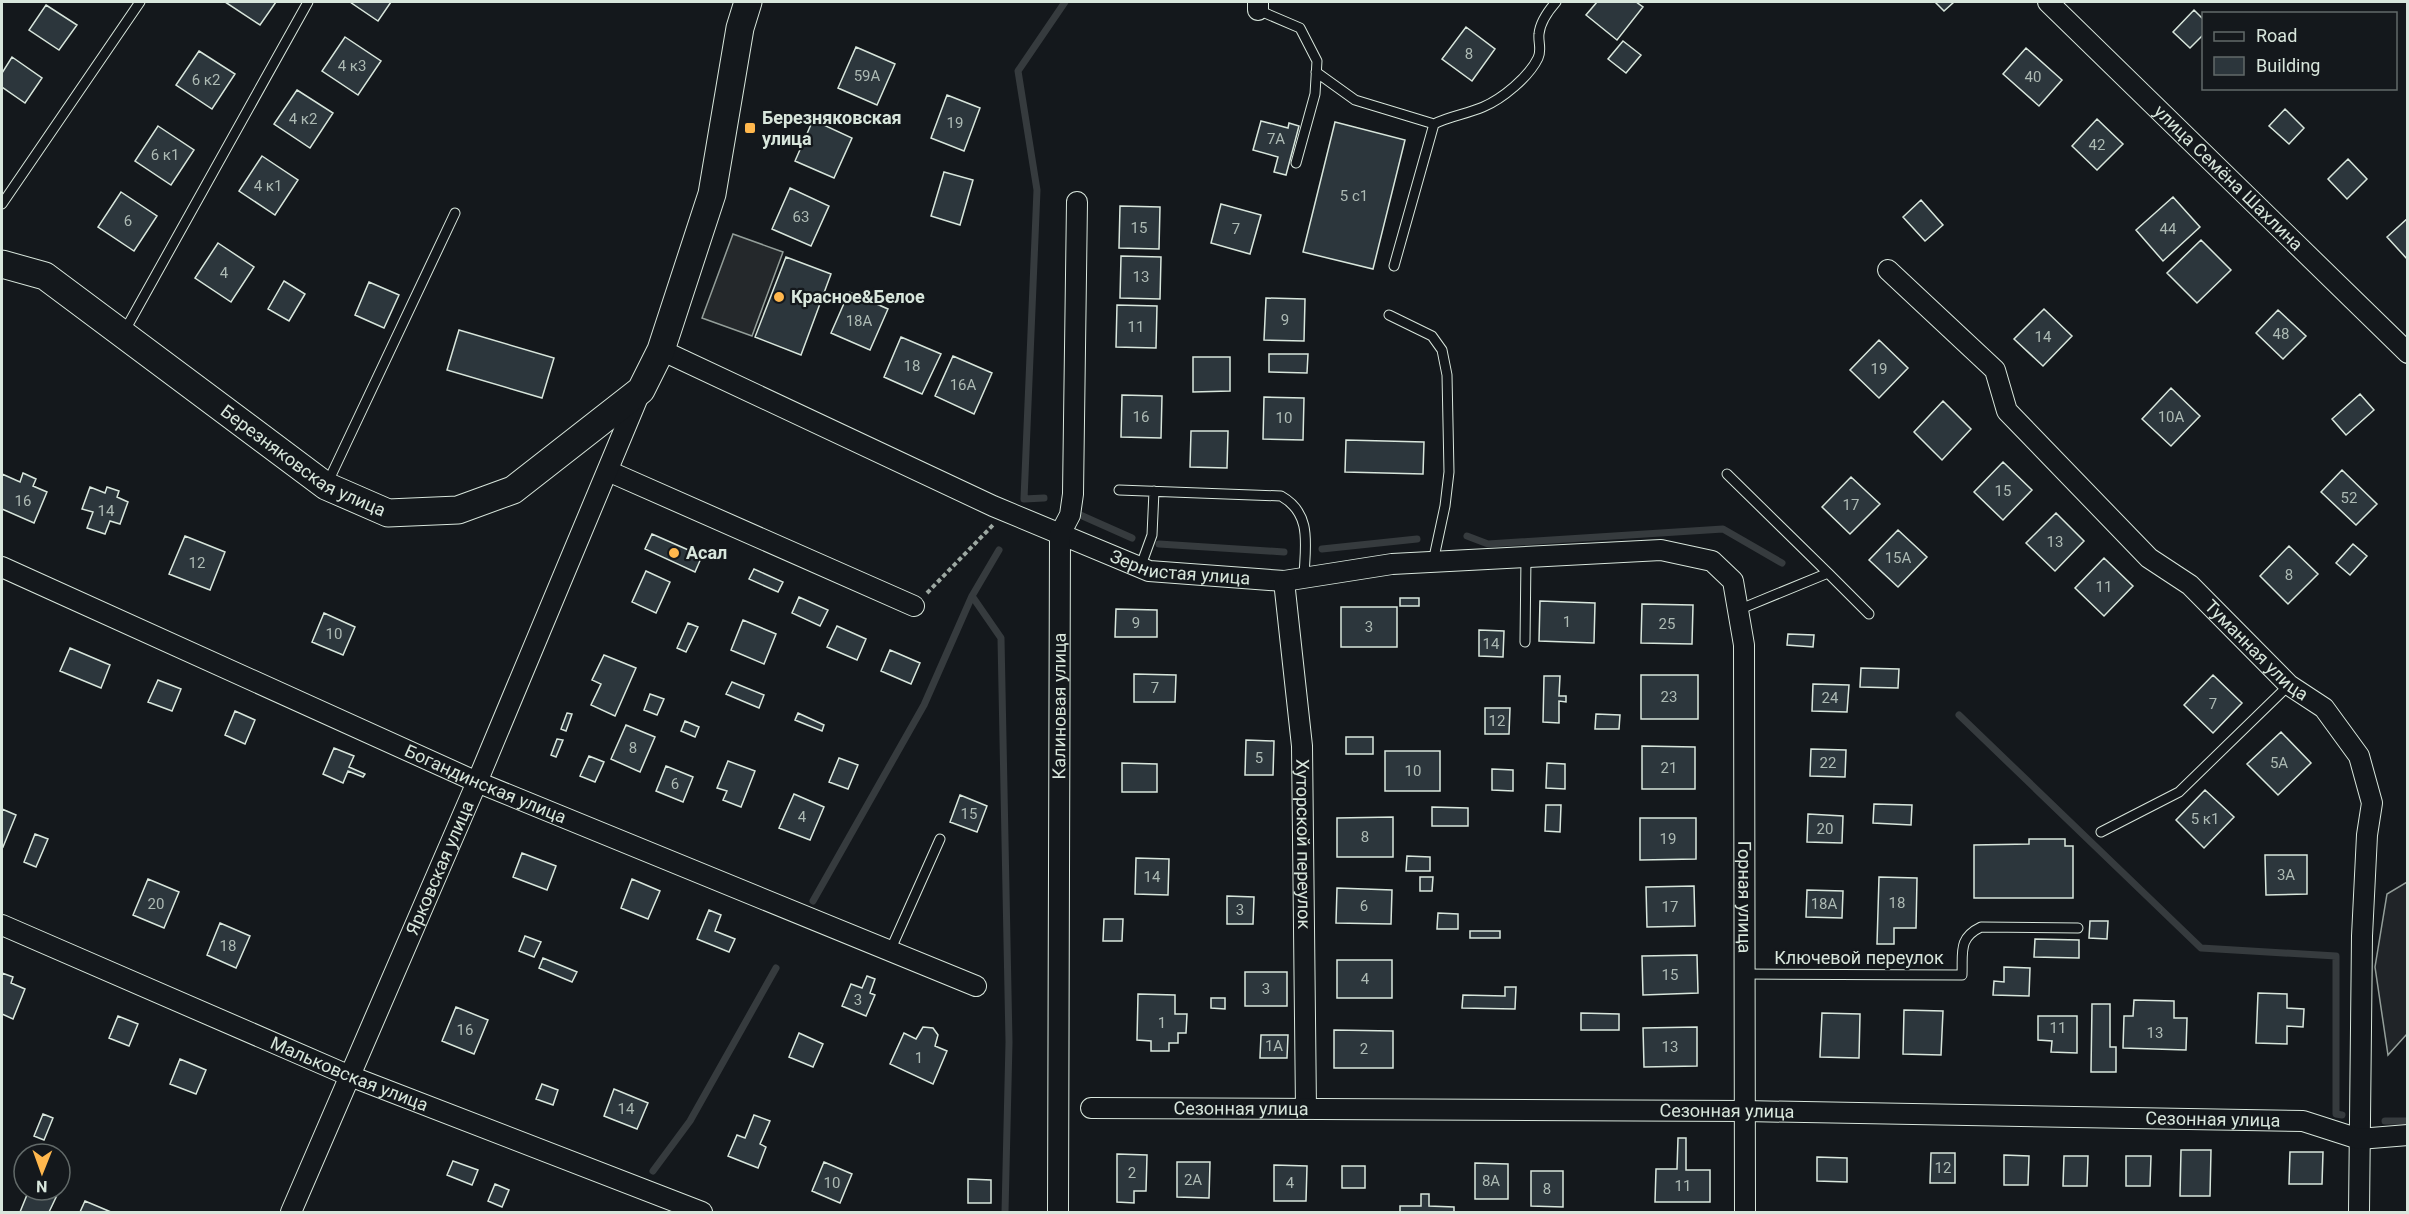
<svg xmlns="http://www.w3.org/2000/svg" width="2409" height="1214" font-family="Roboto,sans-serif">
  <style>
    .green { fill: #202428; stroke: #939e99; stroke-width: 1.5 }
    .parking { fill: #24282b; stroke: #939e99; stroke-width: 1.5 }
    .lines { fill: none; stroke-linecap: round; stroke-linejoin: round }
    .stream { stroke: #363b3e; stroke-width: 7 }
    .building { fill: #2c363c; stroke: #d8e6dc; stroke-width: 1.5 }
    .lane-casing { stroke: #d8e6dc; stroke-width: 11 }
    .street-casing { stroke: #d8e6dc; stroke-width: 22 }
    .secondary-casing { stroke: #d8e6dc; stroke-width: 29 }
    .path { stroke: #9da8a2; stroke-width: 4; stroke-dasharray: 4.5 3; stroke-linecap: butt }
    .lane { stroke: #14181c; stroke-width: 9 }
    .street { stroke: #14181c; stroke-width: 20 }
    .secondary { stroke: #14181c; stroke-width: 27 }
    .poi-dot { fill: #ffb74d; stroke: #14181c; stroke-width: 2 }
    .labels { text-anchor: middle; stroke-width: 4.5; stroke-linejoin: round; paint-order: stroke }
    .number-label { font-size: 15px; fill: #adbab4 }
    .poi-label { font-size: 18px; font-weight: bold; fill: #d8e6dc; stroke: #14181c; text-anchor: start }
    .street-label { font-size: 18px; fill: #d8e6dc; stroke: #14181c }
  </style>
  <rect width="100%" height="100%" fill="#14181c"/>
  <path class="green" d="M2407 882V1034L2388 1055 2375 967 2387 894Z"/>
  <path class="parking" d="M733 234 783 252 752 336 702 318Z"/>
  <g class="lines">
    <path class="stream" d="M1044 498 1024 499 1037 190 1018 71 1065 2
      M1078 514 1132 538
      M1467 536 1488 544 1723 529 1782 563
      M1159 544 1284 552
      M1322 549 1417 539
      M999 550 972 596 1001 638 1009 1042 1005 1212
      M1959 715 2201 948 2336 956V1114L2342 1115
      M813 901 924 705 972 596
      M2385 1121H2408
      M653 1171 690 1121 776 968"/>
  </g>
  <path class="building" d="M225 2H276L260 25Z
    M350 2H391L378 21Z
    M1597 2H1636L1643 7 1617 40 1586 15Z
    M1935 2H1954L1944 11Z
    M46 5 77 25 59 50 29 30Z
    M2194 10 2204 20V34L2190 48 2173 32Z
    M1466 27 1495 49 1472 81 1442 59Z
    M345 37 381 61 358 95 322 71Z
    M1623 41 1641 55 1626 73 1608 59Z
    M856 47 895 64 877 105 838 88Z
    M2026 48 2062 80 2039 106 2003 74Z
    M199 51 235 74 212 109 176 85Z
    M12 57 42 78 25 103 2 87V73Z
    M297 90 333 113 310 148 274 124Z
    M947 95 980 108 964 151 931 138Z
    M2285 109 2304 128 2289 144 2269 126Z
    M2097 119 2123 144 2097 170 2072 146Z
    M813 120 852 138 834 178 795 161Z
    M1261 121 1288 128 1289 123 1299 126 1286 175 1274 172 1278 157 1253 150Z
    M1335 122 1405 140 1373 269 1303 252Z
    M158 126 194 150 171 185 135 161Z
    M262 156 298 180 275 215 239 191Z
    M2348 159 2367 179 2347 199 2328 179Z
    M944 172 973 180 960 225 931 216Z
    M790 188 829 206 811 246 772 229Z
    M121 192 157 216 134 251 98 227Z
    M2173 197 2200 227 2163 261 2136 230Z
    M1921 200 1943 225 1925 241 1903 217Z
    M1221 204 1261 215 1250 254 1211 243Z
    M1120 206 1160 207 1159 249 1119 248Z
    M2408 218V260L2387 237Z
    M2201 240 2231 270 2197 303 2167 273Z
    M218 243 254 267 231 302 195 278Z
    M1121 256 1161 257 1160 299 1120 298Z
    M786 257 831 274 801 355 755 337Z
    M284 281 305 294 289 321 268 309Z
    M369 282 399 295 384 328 355 315Z
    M849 292 888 309 870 350 831 333Z
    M1266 298 1305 299 1304 341 1264 340Z
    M1117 305 1157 306 1156 348 1116 347Z
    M2044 309 2072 336 2043 366 2014 339Z
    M2278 310 2306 336 2283 359 2256 333Z
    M459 330 554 358 542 398 447 370Z
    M901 337 941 354 922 394 884 377Z
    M1879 340 1908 368 1879 398 1850 370Z
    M1269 354H1308L1307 373 1269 372Z
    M953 356 992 373 974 414 935 396Z
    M1193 357H1230V391L1193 392Z
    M2171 388 2200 416 2171 446 2142 419Z
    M2360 394 2374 410 2346 435 2332 419Z
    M1122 395 1162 396 1161 438 1121 437Z
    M1264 397 1304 398 1303 440 1263 439Z
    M1943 401 1971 429 1942 460 1914 432Z
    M1191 431H1228L1227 468 1190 467Z
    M1346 440 1424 442 1423 474 1345 472Z
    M2003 462 2032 490 2003 520 1974 492Z
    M2342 470 2377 504 2356 525 2321 492Z
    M23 473 36 479 33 486 47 492 34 523 2 509V474L20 482Z
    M1851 477 1880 504 1850 534 1822 507Z
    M90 487 105 493 107 487 119 491 117 497 128 502 120 524 110 521 105 534 87 528 93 512 82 509Z
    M2056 513 2084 541 2055 571 2026 543Z
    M1898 530 1927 557 1898 587 1869 560Z
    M652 534 702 556 695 572 645 549Z
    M185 536 225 552 210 590 169 574Z
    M2353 544 2367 556 2350 575 2336 563Z
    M2289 546 2318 574 2288 604 2260 576Z
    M2104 558 2133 586 2104 616 2075 588Z
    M754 569 783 582 778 592 749 579Z
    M646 571 670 582 656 613 632 602Z
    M799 597 828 610 820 626 792 613Z
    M1400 598H1419V606H1400Z
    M1540 601 1595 603 1594 643 1539 641Z
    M1642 604 1693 605 1692 644 1641 643Z
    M1341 607H1397V647H1341Z
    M1116 609 1157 610V637H1115Z
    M324 613 355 627 343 655 312 642Z
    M743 620 776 634 764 664 731 650Z
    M688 623 698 627 686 652 677 648Z
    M837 626 866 639 857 660 827 647Z
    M1479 630 1504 631 1503 657 1479 656Z
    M1788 634 1814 635 1813 647 1787 645Z
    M70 648 110 665 101 688 60 671Z
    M890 650 920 663 911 684 881 671Z
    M604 655 636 668 615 716 591 705 601 684 592 680Z
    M1861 668 1899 669 1898 688 1860 687Z
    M1134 674 1176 675 1175 702H1134Z
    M1641 675H1698V719H1641Z
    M2213 675 2242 703 2213 733 2184 705Z
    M1544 676H1560L1559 696H1566V702L1559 701V723L1543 722Z
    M158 680 181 689 172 711 148 702Z
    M732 682 764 695 759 708 726 694Z
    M1813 684 1849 685 1847 712 1812 711Z
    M650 694 664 699 657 715 644 710Z
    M1485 708H1510L1509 734H1485Z
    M235 711 255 720 245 744 225 735Z
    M567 713 572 714 566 731 561 729Z
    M798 713 824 725 822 731 795 720Z
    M1596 714 1620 715 1619 729H1595Z
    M685 721 699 727 695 737 681 731Z
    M626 725 655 737 640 772 611 759Z
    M2281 732 2311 763 2278 795 2247 764Z
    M1346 737H1373V754H1346Z
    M557 739 563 740 556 757 551 755Z
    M1246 740 1274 741 1273 775H1245Z
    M1642 746 1695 747V789H1642Z
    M334 748 354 756 349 767 365 774 363 777 348 771 343 783 323 774Z
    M1811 749 1846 750 1845 777 1810 776Z
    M1385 751H1440V791H1385Z
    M589 756 604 762 595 782 580 776Z
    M839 758 858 765 848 789 829 782Z
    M728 761 755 771 741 807 723 800 727 791 717 788Z
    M1122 763 1157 764V792H1122Z
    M1547 763 1565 764V789L1546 788Z
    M666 766 693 777 683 802 656 791Z
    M1492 769 1513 770V791L1492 790Z
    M2205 790 2234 817 2204 848 2176 820Z
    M794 794 824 807 810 840 779 828Z
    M960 795 987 806 977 832 950 822Z
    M1874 804 1912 805 1911 825 1873 823Z
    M1546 805H1561L1560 832 1545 831Z
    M1432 807 1468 808V826H1432Z
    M2 809 16 815 3 847 2 846Z
    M1808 814 1843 816 1842 843 1807 842Z
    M1393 817V857H1337V818Z
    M1640 818H1696V859L1640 860Z
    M35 834 48 839 36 867 24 862Z
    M2029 839H2065V846H2073V898H1974V845L2029 844Z
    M522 853 556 866 547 890 513 877Z
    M2265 855H2307V894L2266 895Z
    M1407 856 1430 857V871H1406Z
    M1136 858 1169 859 1168 895 1135 894Z
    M1420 877H1433L1432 891H1420Z
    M1879 877 1917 878 1916 928H1894V944H1877Z
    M148 879 179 892 164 928 133 915Z
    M632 879 660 891 648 919 621 908Z
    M1694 886 1695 926 1647 927 1646 887Z
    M1337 888 1392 890 1391 924 1336 923Z
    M1807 890 1843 891 1842 918 1806 917Z
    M1227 896 1254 897 1253 924H1227Z
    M709 910 721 915 715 931 735 939 729 952 697 939Z
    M1438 913 1458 914V929H1437Z
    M1104 919H1123L1122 941H1103Z
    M2090 921H2108L2107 939 2089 938Z
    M220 923 250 936 236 968 207 955Z
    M1470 931H1500V938H1470Z
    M525 936 541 942 534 957 519 951Z
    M2035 939 2079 940V958L2034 957Z
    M1697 955 1698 993 1643 995 1642 956Z
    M543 958 577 972 572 982 539 968Z
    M1337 960H1392V998H1337Z
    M2004 967 2030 968 2029 996 1993 995 1994 981 2004 982Z
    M1245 972H1287V1006H1245Z
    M2 973 13 977 11 983 25 989 13 1019 2 1014Z
    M867 976 875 979 870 993 875 995 866 1016 842 1006 851 984 862 988Z
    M1505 987H1516L1515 1009 1462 1008 1463 995 1505 996Z
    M2258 993 2287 994V1008L2304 1009 2303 1027 2287 1026V1044L2256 1043Z
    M1138 994 1175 995V1014H1187L1186 1033H1178V1043H1169V1051H1151V1041L1137 1040Z
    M1211 998H1225V1009L1211 1008Z
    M2134 1000 2174 1001V1018H2187L2186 1050 2123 1048 2124 1016H2133Z
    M2092 1004H2110V1047H2116V1072H2091Z
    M456 1007 488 1020 474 1054 442 1041Z
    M1904 1010 1943 1011 1941 1055 1903 1054Z
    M1581 1013 1619 1014V1030H1581Z
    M1822 1013 1860 1014 1859 1058 1820 1057Z
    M118 1016 138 1024 129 1046 109 1038Z
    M2038 1016H2077V1053L2051 1052 2052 1041 2038 1040Z
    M923 1027 933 1028 938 1035 935 1046 947 1051 933 1084 890 1064 904 1033 916 1039Z
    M1697 1027V1066L1644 1067 1643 1028Z
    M1334 1030 1393 1031V1068H1334Z
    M799 1033 823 1044 813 1067 789 1057Z
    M1261 1035H1288L1287 1058H1260Z
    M180 1059 206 1070 196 1094 170 1084Z
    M542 1084 558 1090 553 1105 536 1099Z
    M614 1089 648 1103 637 1129 604 1116Z
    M43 1114 53 1118 44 1140 34 1136Z
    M754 1115 770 1121 760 1144 766 1147 758 1168 728 1156 737 1135 745 1138Z
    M1678 1138H1686V1170H1710V1202H1655L1656 1169H1677Z
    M2181 1150H2211L2210 1196H2180Z
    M2290 1152H2323L2322 1184H2289Z
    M1931 1153H1955V1183H1930Z
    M1117 1154 1147 1155 1146 1191H1134V1203L1117 1202Z
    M2004 1155 2029 1156 2028 1185H2004Z
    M2064 1156H2088L2087 1186H2063Z
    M2126 1156H2151L2150 1186H2126Z
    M1817 1157 1847 1158V1182L1817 1181Z
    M453 1161 478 1170 472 1185 447 1175Z
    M824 1162 852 1174 840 1203 812 1191Z
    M1177 1162H1210L1209 1198 1177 1197Z
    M1475 1163 1508 1164V1199H1475Z
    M1274 1165 1307 1166 1306 1201H1274Z
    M1342 1166H1365V1188H1342Z
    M1531 1171H1563V1207L1531 1206Z
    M968 1179 991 1180V1203H968Z
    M495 1184 509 1190 502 1207 488 1201Z
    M29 1190 59 1191 49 1212H20Z
    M1421 1194H1429V1206L1454 1207V1212H1400V1206H1421Z
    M85 1201 111 1212H80Z"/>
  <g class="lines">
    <g class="lane-casing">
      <path id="lane" d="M1258 10 1300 28 1317 61 1315 94 1296 163
        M1316 72 1355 100 1434 124 1394 266
        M1434 124C1450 116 1467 114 1483 107 1502 99 1529 77 1538 58 1542 50 1538 42 1539 34 1540 23 1549 10 1556 2
        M2 204 140 2
        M1389 315 1432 336 1442 350 1447 375 1449 472 1445 506 1433 562
        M124 332 308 2
        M1727 474 1828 573 1738 610
        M327 484 455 213
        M1119 490 1281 496C1313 514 1305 546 1304 577
        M1140 568 1152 535 1154 491
        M1828 573 1869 614
        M1525 642 1526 557
        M2101 832 2179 792 2289 685
        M890 951 940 839
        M1745 974 1962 975C1963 952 1958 938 1981 927L2078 928"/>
    </g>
    <g class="street-casing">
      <g id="street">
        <path d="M1258 2V10"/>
        <path id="s1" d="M2048 2 2408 353"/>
        <path id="s2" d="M1888 270 1995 370 2007 411 2149 558 2190 585 2289 685 2324 708 2359 756 2372 803 2367 835 2362 936 2359 1212"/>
        <path id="s3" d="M661 350 993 506 1149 571 1284 581 1392 564 1661 550 1712 561 1733 581 1744 645 1745 1212"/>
        <path d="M608 471 914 606"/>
        <path id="s4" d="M2 567 477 782 976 986"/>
        <path id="s5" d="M1284 581 1302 746 1306 1109"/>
        <path id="s6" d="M2 925 350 1076 702 1212"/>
        <path id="s7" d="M1091 1108 1745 1111 2303 1121 2359 1139 2408 1135"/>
        <path id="s8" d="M291 1212 477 782 641 390"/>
        <path id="s9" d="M1058 1212 1060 534 1070 515 1073 494 1077 202"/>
      </g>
    </g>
    <g class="secondary-casing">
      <g id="secondary">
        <path id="s10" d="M2 264 45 276 326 486 388 513 458 510 513 490 641 390 661 350 712 194 740 28 748 2"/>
      </g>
    </g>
    <path class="path" d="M927 593 993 525"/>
    <use href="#lane" class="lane"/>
    <use href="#street" class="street"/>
    <use href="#secondary" class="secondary"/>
  </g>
  <g class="poi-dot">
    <rect x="744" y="122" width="12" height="12" rx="3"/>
    <circle cx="779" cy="297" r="6"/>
    <circle cx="674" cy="553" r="6"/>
  </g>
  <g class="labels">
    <g class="number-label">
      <text x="1469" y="59">8</text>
      <text x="352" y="71">4 к3</text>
      <text x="867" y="81">59А</text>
      <text x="2033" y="82">40</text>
      <text x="206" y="85">6 к2</text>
      <text x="303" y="124">4 к2</text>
      <text x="955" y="128">19</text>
      <text x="1276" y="144">7А</text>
      <text x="2097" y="150">42</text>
      <text x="165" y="160">6 к1</text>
      <text x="268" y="191">4 к1</text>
      <text x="1354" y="201">5 с1</text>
      <text x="801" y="222">63</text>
      <text x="128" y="226">6</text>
      <text x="1139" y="233">15</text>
      <text x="1236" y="234">7</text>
      <text x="2168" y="234">44</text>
      <text x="224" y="278">4</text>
      <text x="1141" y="282">13</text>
      <text x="1285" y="325">9</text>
      <text x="859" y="326">18А</text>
      <text x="1136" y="332">11</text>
      <text x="2281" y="339">48</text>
      <text x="2043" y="342">14</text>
      <text x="912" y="371">18</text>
      <text x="1879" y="374">19</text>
      <text x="963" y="390">16А</text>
      <text x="1141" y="422">16</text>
      <text x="2171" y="422">10А</text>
      <text x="1284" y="423">10</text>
      <text x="2003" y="496">15</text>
      <text x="2349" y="503">52</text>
      <text x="23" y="506">16</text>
      <text x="1851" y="510">17</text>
      <text x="106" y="516">14</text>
      <text x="2055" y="547">13</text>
      <text x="1898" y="563">15А</text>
      <text x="197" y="568">12</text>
      <text x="2289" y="580">8</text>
      <text x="2104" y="592">11</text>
      <text x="1567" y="627">1</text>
      <text x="1136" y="628">9</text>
      <text x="1667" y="629">25</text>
      <text x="1369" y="632">3</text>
      <text x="334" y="639">10</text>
      <text x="1491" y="649">14</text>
      <text x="1155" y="693">7</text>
      <text x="1669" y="702">23</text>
      <text x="1830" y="703">24</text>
      <text x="2213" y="709">7</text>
      <text x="1497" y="726">12</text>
      <text x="633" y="753">8</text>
      <text x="1259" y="763">5</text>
      <text x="1828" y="768">22</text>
      <text x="2279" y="768">5А</text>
      <text x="1669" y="773">21</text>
      <text x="1413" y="776">10</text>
      <text x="675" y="789">6</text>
      <text x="969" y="819">15</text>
      <text x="802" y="822">4</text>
      <text x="2205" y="824">5 к1</text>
      <text x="1825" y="834">20</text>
      <text x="1365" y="842">8</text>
      <text x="1668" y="844">19</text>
      <text x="2286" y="880">3А</text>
      <text x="1152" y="882">14</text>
      <text x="1897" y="908">18</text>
      <text x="156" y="909">20</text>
      <text x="1824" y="909">18А</text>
      <text x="1364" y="911">6</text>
      <text x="1670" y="912">17</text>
      <text x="1240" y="915">3</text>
      <text x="228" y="951">18</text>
      <text x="1670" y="980">15</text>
      <text x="1365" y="984">4</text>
      <text x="1266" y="994">3</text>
      <text x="858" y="1005">3</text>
      <text x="1162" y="1028">1</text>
      <text x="2058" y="1033">11</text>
      <text x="465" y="1035">16</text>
      <text x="2155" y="1038">13</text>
      <text x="1274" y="1051">1А</text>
      <text x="1670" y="1052">13</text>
      <text x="1364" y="1054">2</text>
      <text x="919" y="1063">1</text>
      <text x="626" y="1114">14</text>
      <text x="1943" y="1173">12</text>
      <text x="1132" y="1178">2</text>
      <text x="1193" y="1185">2А</text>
      <text x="1491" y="1186">8А</text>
      <text x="832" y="1188">10</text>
      <text x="1290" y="1188">4</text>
      <text x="1683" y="1191">11</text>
      <text x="1547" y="1194">8</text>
    </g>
    <g class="poi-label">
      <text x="762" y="124">Березняковская<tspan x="762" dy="21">улица</tspan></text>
      <text x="791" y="303">Красное&amp;Белое</text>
      <text x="686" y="559">Асал</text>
    </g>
    <g class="street-label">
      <text dy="6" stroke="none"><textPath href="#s1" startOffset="252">улица Семёна Шахлина</textPath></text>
      <text dy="6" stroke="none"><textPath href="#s10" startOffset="363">Березняковская улица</textPath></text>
      <text dy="6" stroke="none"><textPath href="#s3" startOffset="566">Зернистая улица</textPath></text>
      <text dy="6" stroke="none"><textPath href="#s2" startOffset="536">Туманная улица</textPath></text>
      <text dy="6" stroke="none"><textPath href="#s9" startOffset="506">Калиновая улица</textPath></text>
      <text dy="6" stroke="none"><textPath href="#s4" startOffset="530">Богандинская улица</textPath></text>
      <text dy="6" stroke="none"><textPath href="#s5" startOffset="264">Хуторской переулок</textPath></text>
      <text dy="6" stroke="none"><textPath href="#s8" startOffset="375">Ярковская улица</textPath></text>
      <text dy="6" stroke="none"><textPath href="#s3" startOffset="1448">Горная улица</textPath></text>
      <text x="1859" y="964">Ключевой переулок</text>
      <text dy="6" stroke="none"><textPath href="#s6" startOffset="378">Мальковская улица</textPath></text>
      <text dy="6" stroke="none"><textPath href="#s7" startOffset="150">Сезонная улица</textPath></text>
      <text dy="6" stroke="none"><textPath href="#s7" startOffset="636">Сезонная улица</textPath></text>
      <text dy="6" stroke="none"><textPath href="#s7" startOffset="1122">Сезонная улица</textPath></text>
    </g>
  </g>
  <rect width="2409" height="1214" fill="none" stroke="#d8e6dc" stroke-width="6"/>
  <rect x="2202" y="12" width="195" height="78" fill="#14181c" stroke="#626a69" stroke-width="1.5"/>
  <rect x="2214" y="32" width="30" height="9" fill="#14181c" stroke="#626a69" stroke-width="1.5"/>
  <text x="2256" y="42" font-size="18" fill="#d8e6dc">Road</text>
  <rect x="2214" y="57" width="30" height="18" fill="#2c363c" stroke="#626a69" stroke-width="1.5"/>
  <text x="2256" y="72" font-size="18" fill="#d8e6dc">Building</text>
  <g transform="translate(42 1172) rotate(181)"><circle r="28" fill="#14181c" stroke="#626a69" stroke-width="1.5"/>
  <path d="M0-4.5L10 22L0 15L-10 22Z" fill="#ffb74d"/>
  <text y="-9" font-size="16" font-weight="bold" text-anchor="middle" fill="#d8e6dc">N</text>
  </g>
</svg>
